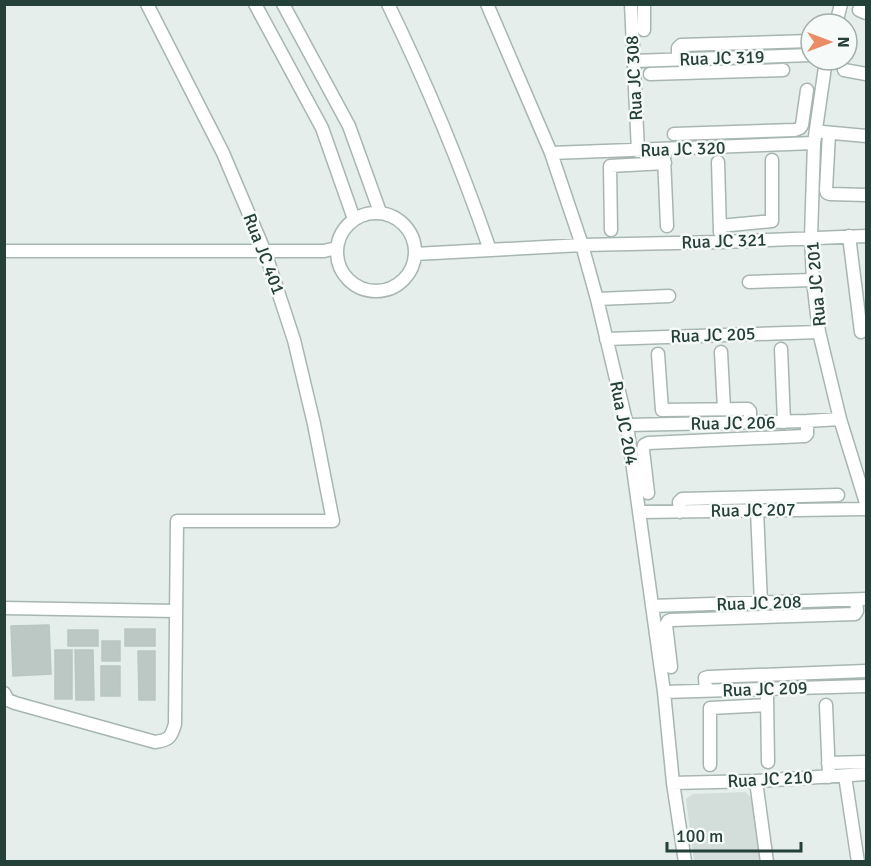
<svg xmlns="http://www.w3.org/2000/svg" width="871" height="866" font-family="Signika,sans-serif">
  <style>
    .built { fill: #d3ddd9 }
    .building { fill: #bbc8c3; stroke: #b8c7c1; stroke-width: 1.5 }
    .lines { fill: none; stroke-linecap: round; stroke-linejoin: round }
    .minor-casing { stroke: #a8b6b1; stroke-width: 15 }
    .minor { stroke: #fff; stroke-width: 12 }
    .labels { text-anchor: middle; stroke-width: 5; stroke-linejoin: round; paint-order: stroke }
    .street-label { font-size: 18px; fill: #253f39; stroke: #f6faf8 }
  </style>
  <rect width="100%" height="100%" fill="#e5eeea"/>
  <path class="built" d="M745 792 752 798 761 861H694L686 799 693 794Z"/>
  <path class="building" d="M49 625 51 674 13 676 11 626Z
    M125 629H155V646H125Z
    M68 630H98V646H68Z
    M102 641H120V661H102Z
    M55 650H72V699H55Z
    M75 650H93L94 700H76Z
    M138 651H155V700H139Z
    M101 666H120V696H101Z"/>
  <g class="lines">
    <g class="minor-casing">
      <path id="minor" d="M255 4 322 128 354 219
        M283 4 349 126 380 212
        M388 4C427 84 461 166 490 250
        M487 4 551 153 582 245 597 299 627 425 664 692 673 783 685 862
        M631 4 638 151
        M644 4V30
        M859 10 866 13
        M836 24 841 4
        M678 59V48L681 45 811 41
        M826 60 814 143 811 237 813 280 819 332 840 419 866 503
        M633 61 811 55
        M844 70 866 74
        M650 74 783 70
        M823 132 866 136
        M829 133 826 190 827 193 830 194 866 195
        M674 134 795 130 800 128 802 125 807 90
        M551 153 814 143
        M664 157 667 226
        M718 162 720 232
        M337 252a39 39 0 1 1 78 0a39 39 0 1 1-78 0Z
        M720 226 772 221V160
        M611 230 610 166 665 163
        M849 236 861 332
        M4 251H324L336 248
        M415 254 582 245 721 242 866 236
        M749 282 813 280
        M597 299 669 296
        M606 339 819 332
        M781 349 784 422
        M721 352 724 409
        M658 354 662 410 748 409 750 411V422
        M627 425 807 421 840 419
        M648 493 643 450 644 445 648 443 805 436 807 434V421
        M757 510 761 603
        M640 512 866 509
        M680 512 679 502 682 499 838 495
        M652 606 866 599
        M4 608 176 611
        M671 667 666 625 668 621 671 620 855 614 857 611 856 600
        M706 691 705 678 708 677 866 671
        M664 692 866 686
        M4 693 8 700 15 703 155 742C169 740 171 738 175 724L177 521H333L314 424 294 340 265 252 223 153 147 4
        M767 697 768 762
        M826 705 829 777
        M828 763 866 762
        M710 765V708L767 705
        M845 776 858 862
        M756 781 767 862
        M673 783 756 781 866 774"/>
    </g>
    <use href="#minor" class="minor"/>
  </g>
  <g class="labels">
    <g class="street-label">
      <text transform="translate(722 58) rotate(-2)" y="6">Rua JC 319</text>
      <text transform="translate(634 78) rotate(-93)" y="6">Rua JC 308</text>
      <text transform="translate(683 149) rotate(-2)" y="6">Rua JC 320</text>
      <text transform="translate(724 241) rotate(-2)" y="6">Rua JC 321</text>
      <text transform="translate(264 254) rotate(69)" y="6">Rua JC 401</text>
      <text transform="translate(816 284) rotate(-95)" y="6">Rua JC 201</text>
      <text transform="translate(713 335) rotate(-2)" y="6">Rua JC 205</text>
      <text transform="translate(624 423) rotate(79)" y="6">Rua JC 204</text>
      <text transform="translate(733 423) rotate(-1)" y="6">Rua JC 206</text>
      <text transform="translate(753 510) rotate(-1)" y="6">Rua JC 207</text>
      <text transform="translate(759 603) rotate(-2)" y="6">Rua JC 208</text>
      <text transform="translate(765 689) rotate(-2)" y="6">Rua JC 209</text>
      <text transform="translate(770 779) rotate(-3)" y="6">Rua JC 210</text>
    </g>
  </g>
  <rect width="871" height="866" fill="none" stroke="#253f39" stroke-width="12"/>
  <g transform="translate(829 42) rotate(90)"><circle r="28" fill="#f6faf8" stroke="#a2afac" stroke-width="1.5"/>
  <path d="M0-4.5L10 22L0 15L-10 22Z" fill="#ea8d67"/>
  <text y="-9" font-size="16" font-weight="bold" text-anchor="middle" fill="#253f39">N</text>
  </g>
  <path d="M667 842v9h134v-9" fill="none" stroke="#253f39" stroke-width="3"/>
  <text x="676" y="842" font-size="18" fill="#253f39" stroke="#f6faf8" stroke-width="4.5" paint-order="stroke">100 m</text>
</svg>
